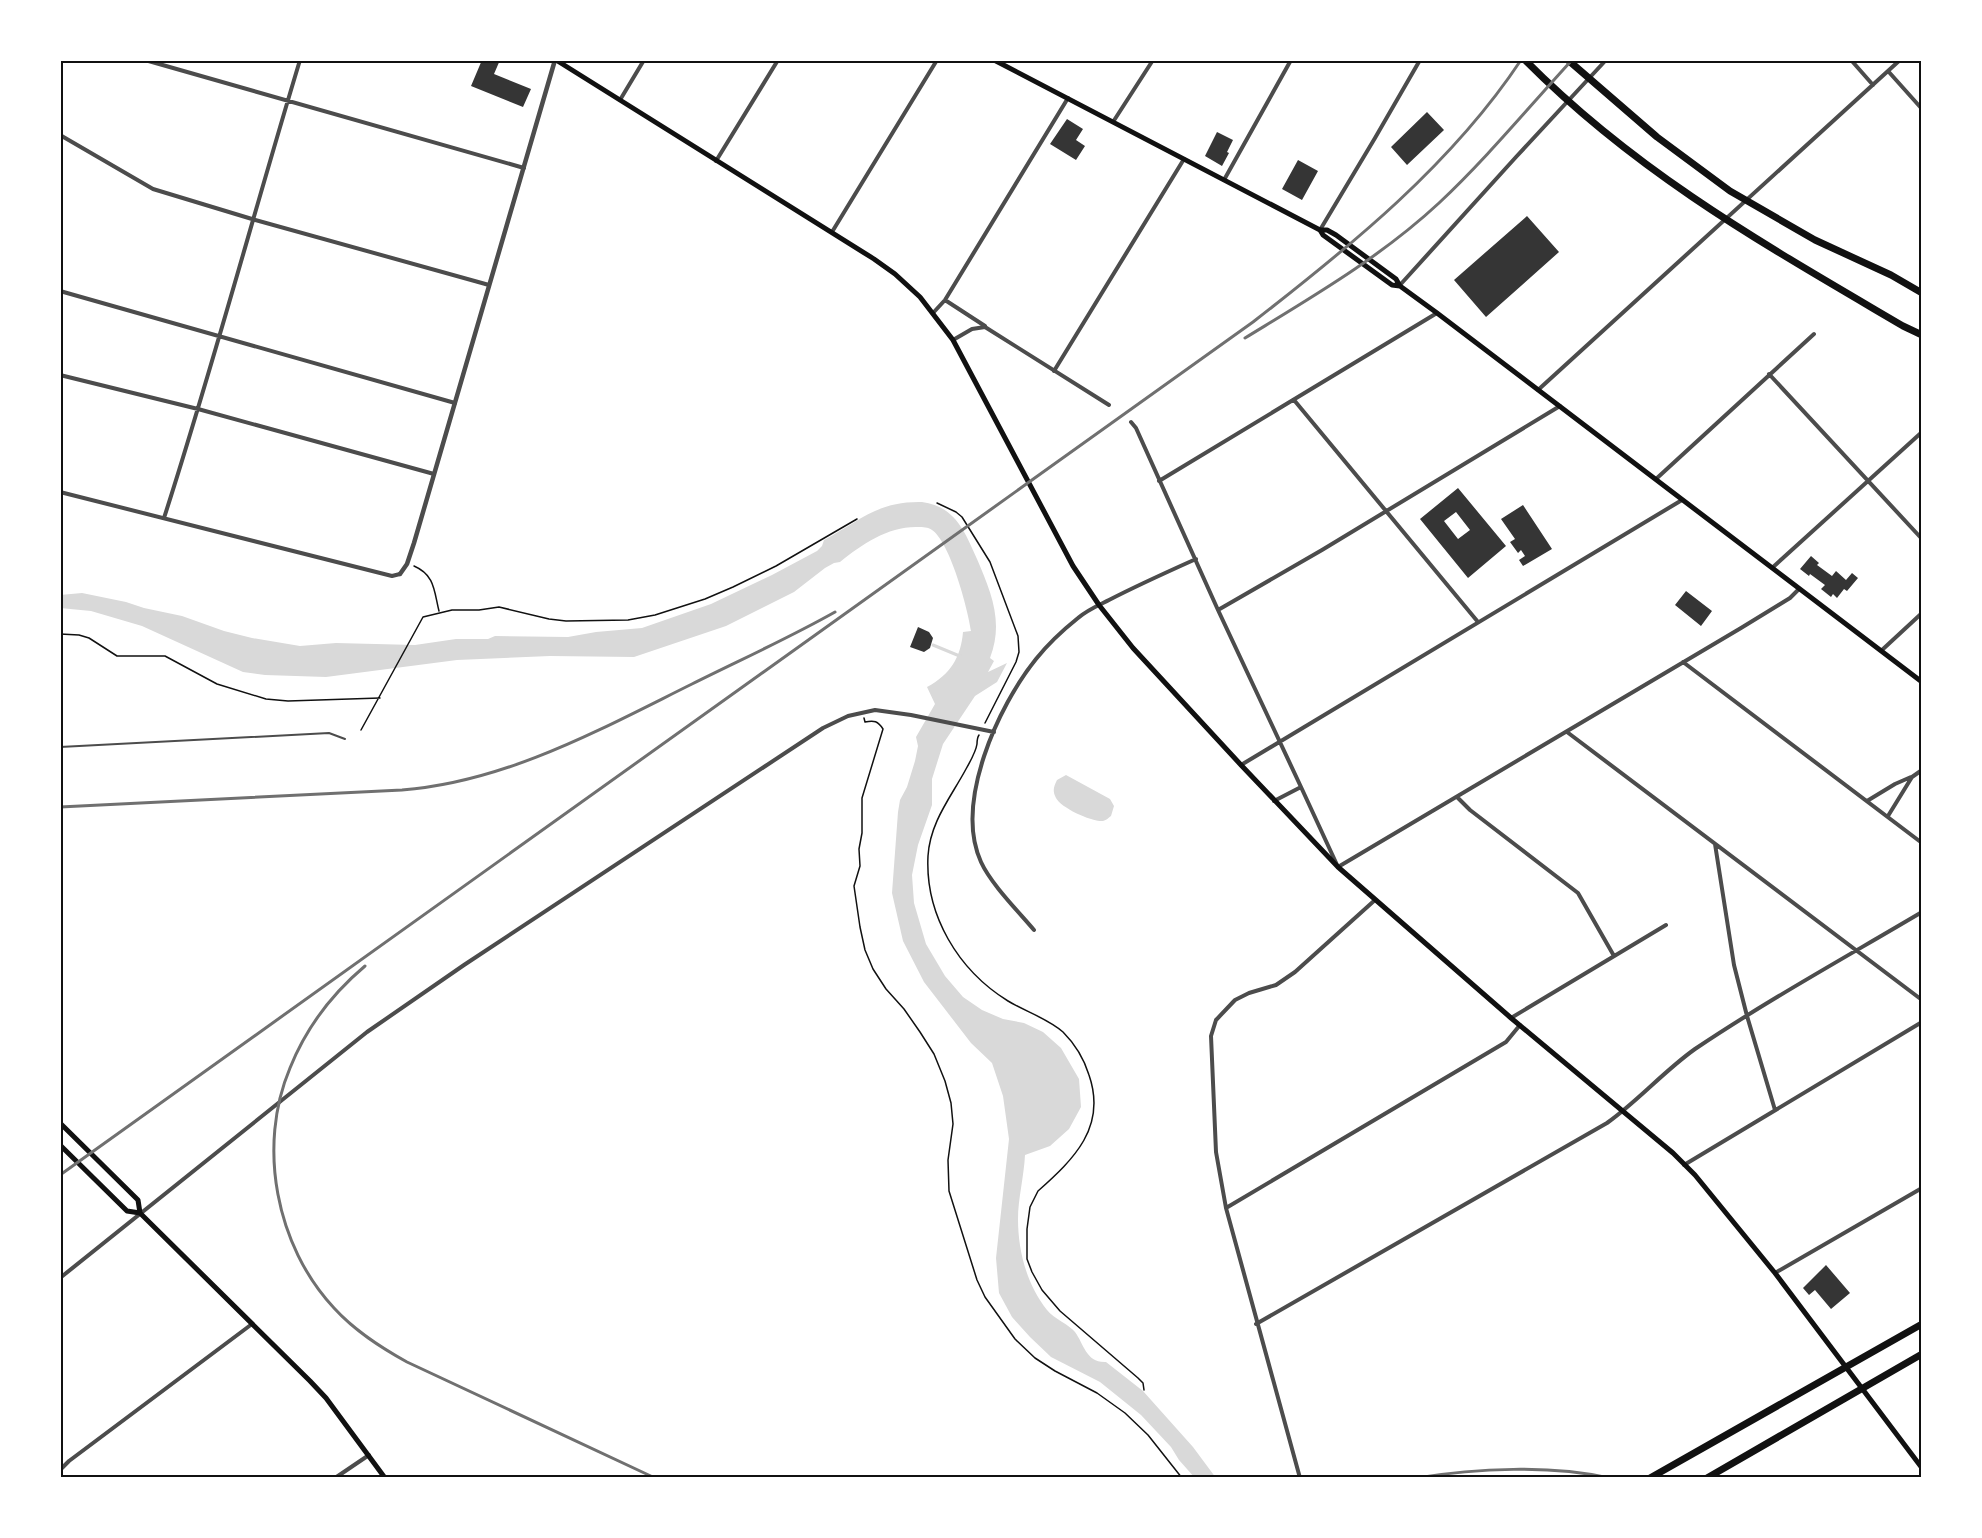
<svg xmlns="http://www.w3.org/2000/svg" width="1982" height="1538" font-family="Montserrat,sans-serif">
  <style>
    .water { fill: #d9d9d9 }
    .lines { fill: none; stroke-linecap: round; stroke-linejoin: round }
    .stream { stroke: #d9d9d9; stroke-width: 3 }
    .building { fill: #353535; fill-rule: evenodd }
    .path { stroke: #111; stroke-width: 1.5 }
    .service { stroke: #4c4c4c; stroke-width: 2 }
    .minor { stroke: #4c4c4c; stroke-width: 4 }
    .tertiary { stroke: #4c4c4c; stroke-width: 4.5 }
    .secondary { stroke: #111; stroke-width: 5 }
    .motorway { stroke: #111; stroke-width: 7 }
    .rail { stroke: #707070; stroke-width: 3 }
    .neatline { fill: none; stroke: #111; stroke-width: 2 }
  </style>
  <rect width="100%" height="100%" fill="#fff"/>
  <path class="water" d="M922 502C955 506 965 532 977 559 991 592 1004 622 990 658L994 661 988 672 1007 663 997 682 975 696 943 744 932 779V805L918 845 912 875 914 903 926 944 945 976 963 997 982 1010 1003 1019 1024 1023 1043 1032 1061 1048 1079 1079 1081 1107 1069 1129 1050 1146 1025 1155C1024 1176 1018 1199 1018 1219 1018 1251 1027 1285 1047 1310 1054 1319 1070 1325 1075 1332 1084 1344 1086 1363 1106 1362L1143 1391 1193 1447 1216 1478H1195L1179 1460 1171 1447 1141 1415 1100 1382 1051 1357 1030 1337 1012 1317 999 1293 996 1258 1009 1139 1003 1096 992 1063 971 1043 924 982 903 941 892 893 898 812 900 800 907 787 915 761 918 746 916 737 935 704 927 687C950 675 961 657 963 632L971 631C968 609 950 542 932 530 928 527 923 527 918 527 889 526 862 544 840 562L834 563 825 568 794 592 726 626 634 657 550 656 457 660 326 677 265 675 243 672 142 626 91 611 60 608V595L82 593 126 602 144 608 182 616 224 631 252 638 300 646 336 643 415 645 456 639H488L495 636 568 637 596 632 642 628 711 604 772 575 817 551 822 546 824 540C860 521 877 501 922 502Z
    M1066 775 1110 799 1114 806 1111 816C1108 818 1107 820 1103 821 1092 822 1061 808 1056 798 1052 791 1054 786 1057 780Z"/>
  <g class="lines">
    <path class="stream" d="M933 645 962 657"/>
  </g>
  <path class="building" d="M482 60H500L494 74 531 89 523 107 471 86Z
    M1427 112 1444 130 1407 165 1391 147Z
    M1067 119 1083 129 1076 140 1085 146 1076 160 1050 144Z
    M1217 132 1233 140 1227 152 1229 153 1222 166 1205 156Z
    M1298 160 1318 171 1302 200 1282 189Z
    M1527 216 1559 252 1486 317 1454 280Z
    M1458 488 1506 546 1468 578 1420 519ZM1456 512 1470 530 1458 539 1444 521Z
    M1523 505 1552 549 1523 566 1519 560 1525 556 1521 550 1518 553 1510 542 1515 539 1501 519Z
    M1811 556 1819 563 1817 565 1832 576 1836 571 1846 580 1852 573 1858 578 1847 591 1844 589 1837 598 1833 594 1831 597 1821 589 1825 585 1810 574 1809 576 1800 569Z
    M1686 591 1712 611 1701 626 1675 605Z
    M918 627 929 632 933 638 930 648 924 652 910 647Z
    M1826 1265 1850 1293 1831 1309 1815 1290 1809 1295 1803 1288Z"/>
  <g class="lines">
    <path class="path" d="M937 503 956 512 962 517 990 562 1018 636 1019 652 1016 662 985 723
      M414 566C435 575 434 591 439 611
      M60 634 79 635 89 638 117 656H165L217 684 266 699 288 701 380 698
      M864 718 865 722C874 720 878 721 883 729L862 798V833L859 849 860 866 854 886 860 927 865 950 873 969 886 989 904 1009 920 1032 934 1054 945 1081 951 1103 953 1124 948 1160 949 1191 977 1280 985 1297 1015 1339 1035 1358 1055 1371 1097 1393 1125 1413 1148 1435 1182 1478
      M361 730 423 617 452 610H479L499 607 549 619 566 621 628 620 655 615 705 599 733 587 776 566 857 519
      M979 735C977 738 977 741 977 744 976 751 970 762 966 769 951 797 930 822 928 856 925 915 958 970 1008 1001 1026 1012 1047 1018 1063 1032 1075 1044 1084 1059 1089 1075 1107 1127 1074 1159 1038 1191L1030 1207 1027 1229V1259L1032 1272 1042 1290 1060 1311 1138 1378 1143 1383 1144 1390"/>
    <path class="service" d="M60 747 329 733 345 739"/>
    <path class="minor" d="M145 60 524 168
      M1851 60 1873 85
      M1888 71 1922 109
      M620 100 644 60
      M1113 122 1153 60
      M60 135 153 189 252 219 489 285
      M716 161 778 60
      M1224 180 1291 60
      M1320 230 1375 138 1420 60
      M832 232 937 60
      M1400 285 1516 157 1606 60
      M60 291 455 403
      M945 300 985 326
      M933 313 945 300 1068 98
      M953 340 972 329 985 327 1109 405
      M1054 371 1184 159
      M1769 374 1922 539
      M60 375 198 409 434 474
      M1538 390 1900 60
      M1294 400 1478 622
      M1131 422 1136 428 1218 610 1301 787 1274 801
      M1656 479 1814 334
      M1159 481 1437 313
      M60 492 392 576 400 574
      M164 518C213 366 254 212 300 60
      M1772 568 1922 432
      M1218 610 1322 550 1560 406
      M1882 650 1922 613
      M1683 662 1922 843
      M1567 732 1922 1000
      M1241 765 1682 500
      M1301 787 1338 867 1741 628 1790 598 1799 589
      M1457 797 1470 810 1578 893 1614 956
      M1867 801 1895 784 1911 777
      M1888 816 1912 777 1922 770
      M1715 844 1734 965 1747 1016 1775 1110
      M1034 930C1018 911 991 884 981 862 954 803 998 706 1036 659 1048 644 1063 630 1078 618 1087 610 1099 605 1109 600 1138 585 1167 572 1196 559
      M1511 1018 1666 925
      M1684 1165 1922 1022
      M1226 1208 1506 1042 1520 1025
      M1775 1273 1922 1188
      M60 1278 367 1032 464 965 823 728 848 716 875 710 911 715 994 732
      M1256 1324 1607 1123C1638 1101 1664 1071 1695 1049 1768 1000 1846 957 1922 912
      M60 1470 69 1461 252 1324
      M335 1478 369 1455
      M1300 1478 1226 1208 1216 1152 1211 1036 1216 1020 1235 1000 1249 993 1276 985 1295 972 1375 900"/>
    <path class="tertiary" d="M400 574 407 564 414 543 555 60"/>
    <path class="secondary" d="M556 60 874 259 895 274 920 297 953 340 1073 566 1099 605 1133 648 1241 765 1338 867 1511 1018 1673 1153 1695 1175 1775 1273 1922 1468
      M994 60 1320 230H1327L1336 235 1396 279 1400 286
      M1320 230 1323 235 1392 285 1400 286 1437 313 1922 682
      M60 1123 138 1200 140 1213
      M60 1145 127 1211 140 1213 310 1381 326 1398 385 1478"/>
    <path class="motorway" d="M1525 60C1638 174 1767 246 1903 326L1922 335
      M1568 60 1657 137 1730 191 1815 240 1891 275 1922 293
      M1650 1478 1922 1324
      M1707 1478 1922 1354"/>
    <path class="rail" d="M1245 338C1312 297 1381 257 1439 203 1486 159 1528 108 1572 60
      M60 807 402 790C506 782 601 729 692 684 740 660 789 638 835 612
      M365 966C333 993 306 1028 290 1068 257 1146 276 1246 334 1308 355 1331 380 1347 407 1362L655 1478
      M60 1175 1253 322C1351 246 1452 164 1521 60
      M1417 1478C1476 1468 1551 1465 1609 1478"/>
  </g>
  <rect width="1982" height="1538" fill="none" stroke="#ffffff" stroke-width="123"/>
  <rect x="62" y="62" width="1858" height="1414" class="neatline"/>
</svg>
